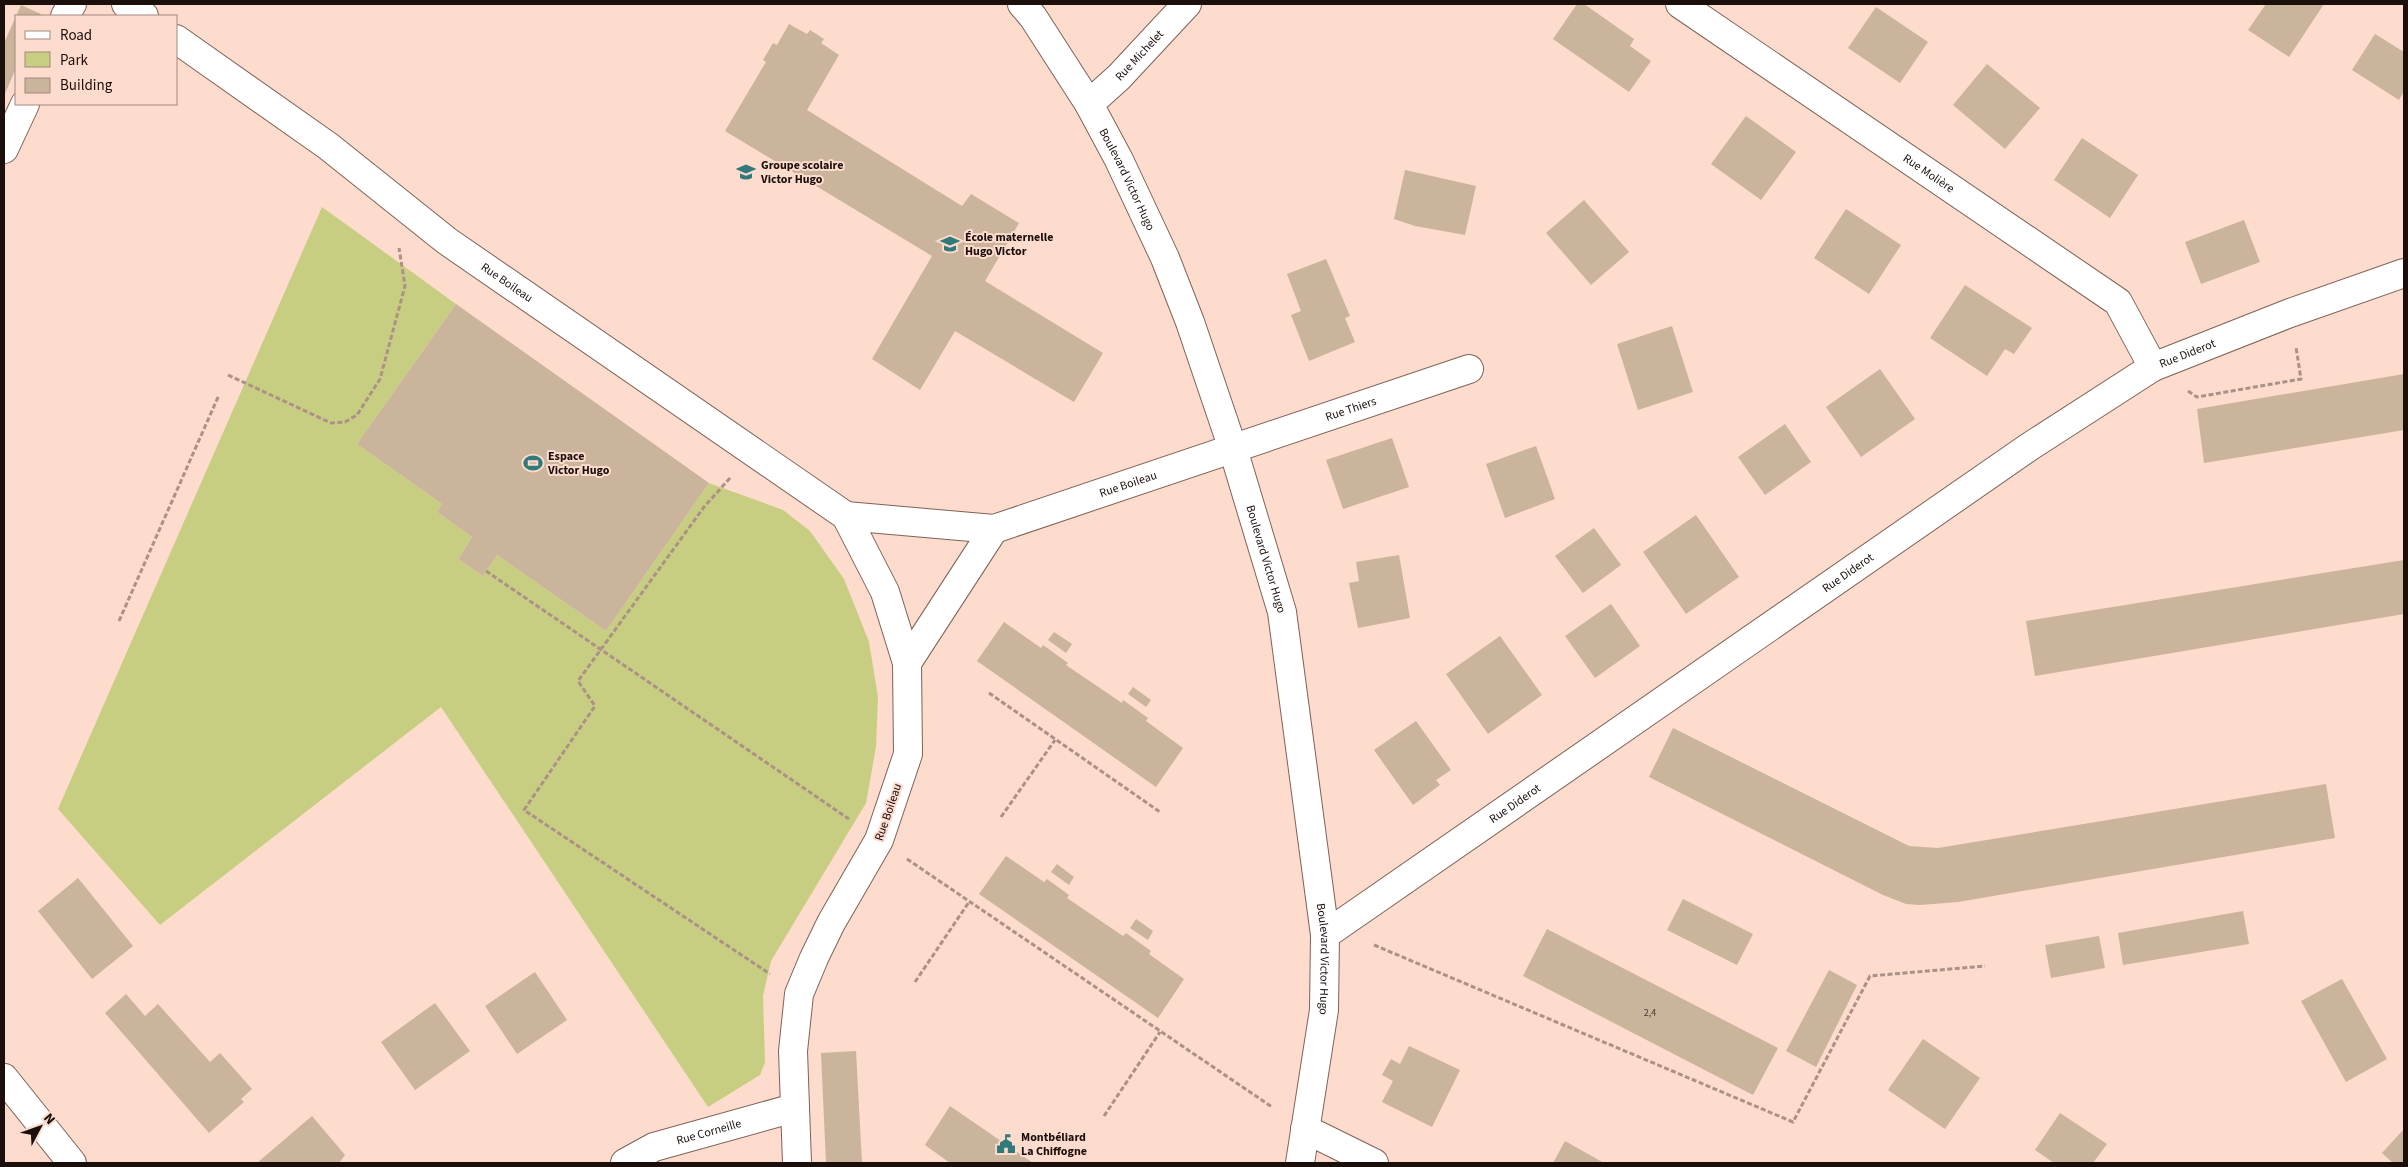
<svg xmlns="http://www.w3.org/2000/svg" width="2408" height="1167" font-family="'Source Sans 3',sans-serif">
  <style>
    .green { fill: #c8ce81 }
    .building { fill: #cab49c }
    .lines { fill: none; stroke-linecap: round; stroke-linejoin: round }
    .minor-casing { stroke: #7f6256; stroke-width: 30 }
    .path { stroke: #ab9187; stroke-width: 3; stroke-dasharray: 5 2.5; stroke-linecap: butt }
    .minor { stroke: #fff; stroke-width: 28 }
    .labels { text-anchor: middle; stroke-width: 4; stroke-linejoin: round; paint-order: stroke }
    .number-label { font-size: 10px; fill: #46382f }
    .street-label { font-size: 12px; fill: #1a0f0b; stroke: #fddbcd }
    .poi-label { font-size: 12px; font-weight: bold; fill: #1a0f0b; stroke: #fddbcd; text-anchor: start }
  </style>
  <rect width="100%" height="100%" fill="#fddbcd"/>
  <path class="green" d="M322 207 456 304 357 444 442 504 437 512 472 537 458 559 483 576 497 555 606 631 709 483 783 510 810 531 844 579 869 642 878 697 876 747 866 803 771 961 763 996 765 1062 760 1075 708 1107 441 707 160 925 58 809Z"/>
  <path class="building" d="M1577 4H1584L1634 39 1630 46 1651 61 1629 92 1553 39Z
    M2266 4H2324L2289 57 2248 30Z
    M21 5 41 14 40 16H16V68L4 96V43Z
    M1876 7 1928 42 1900 83 1848 48Z
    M789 24 807 34 810 30 824 39 821 43 839 55 807 110 962 206 971 194 1019 223 985 281 1103 353 1074 402 955 331 920 390 872 359 932 256 725 131 766 62 763 60 773 43 777 45Z
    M2375 34 2404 52V91L2399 100 2352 70Z
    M1987 64 2040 108 2005 149 1953 105Z
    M1746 116 1796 152 1761 200 1711 164Z
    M2082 138 2138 175 2110 218 2054 180Z
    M1405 170 1476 186 1465 235 1415 226 1394 219Z
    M1584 200 1629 252 1591 285 1546 233Z
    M1846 209 1901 245 1869 294 1814 258Z
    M2244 220 2260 262 2201 284 2185 242Z
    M1326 259 1350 316 1345 318 1355 342 1309 361 1291 315 1301 311 1287 274Z
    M1965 285 2032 328 2014 354 2005 349 1987 376 1930 338Z
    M456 304 709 483 606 631 497 555 483 576 458 559 472 537 437 512 442 504 357 444Z
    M1672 326 1693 392 1638 410 1617 344Z
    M1880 369 1915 419 1861 457 1826 407Z
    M2404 374V430L2204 463 2197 409Z
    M1785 424 1811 462 1765 495 1738 457Z
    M1392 438 1409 487 1343 509 1326 460Z
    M1536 446 1555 499 1505 518 1486 464Z
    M1696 515 1739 577 1686 614 1643 552Z
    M1594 528 1621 565 1583 593 1555 556Z
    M1399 555 1410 618 1358 628 1349 583 1359 581 1356 562Z
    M2404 560V614L2035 676 2026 621Z
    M1611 604 1640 646 1595 678 1565 636Z
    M1004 622 1041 648 1043 645 1068 663 1066 665 1122 703 1123 700 1148 718 1146 721 1183 748 1156 787 977 661Z
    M1054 632 1072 644 1066 653 1048 640Z
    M1500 636 1542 695 1488 734 1446 674Z
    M1133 687 1151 700 1146 707 1128 694Z
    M1416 721 1451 770 1436 780 1440 785 1413 805 1374 750Z
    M1673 728 1909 846 1938 848 2326 784 2335 838 1958 902 1920 905 1906 904 1883 895 1649 777Z
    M1006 856 1044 882 1047 879 1069 895 1067 898 1123 936 1126 933 1151 951 1149 954 1184 979 1158 1018 979 894Z
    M1057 864 1074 877 1069 885 1051 872Z
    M78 878 133 946 92 979 38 911Z
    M1683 899 1753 934 1737 965 1667 930Z
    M2243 911 2249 944 2123 965 2118 933Z
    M1136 919 1153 931 1148 940 1130 928Z
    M1547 929 1778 1048 1753 1095 1523 976Z
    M2099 936 2105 968 2051 978 2045 945Z
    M1829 970 1857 985 1816 1067 1786 1051Z
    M535 972 567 1020 517 1054 485 1006Z
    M2342 979 2387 1059 2346 1082 2301 1001Z
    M126 994 145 1016 158 1004 210 1062 220 1053 252 1089 241 1099 244 1102 209 1133 105 1013Z
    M435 1003 470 1051 415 1090 381 1042Z
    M1923 1039 1980 1078 1945 1129 1888 1090Z
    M1409 1046 1460 1070 1432 1127 1382 1102 1393 1081 1382 1075 1391 1059 1400 1064Z
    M856 1051 862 1163H826L821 1053Z
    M950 1106 1033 1163H950L925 1145Z
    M2060 1113 2107 1144 2093 1163H2054L2035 1150Z
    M312 1116 345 1155 339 1163H257Z
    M2404 1129V1163H2393L2382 1153Z
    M1565 1141 1604 1163H1553Z"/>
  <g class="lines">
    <g class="minor-casing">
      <g id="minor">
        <path d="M126 4 144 16"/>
        <path id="s1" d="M1022 4 1033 17 1089 104 1119 160 1165 258 1190 322 1233 449 1282 612 1325 935 1324 1010 1300 1163"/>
        <path id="s2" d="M1680 4 2118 302 2153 367"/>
        <path d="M65 16 72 4"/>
        <path id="s3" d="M176 39 328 146 447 241 846 516 885 592 907 663 908 754 879 840 831 923 814 958 799 994 793 1051 797 1163"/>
        <path id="s4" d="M1089 104 1119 77 1187 4"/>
        <path d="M4 149 25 104"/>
        <path id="s5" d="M846 516 994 529 1469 369"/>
        <path d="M907 663 994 529"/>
        <path id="s6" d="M1325 935 2029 447 2153 367 2290 313 2404 273"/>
        <path d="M4 1078 72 1163"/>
        <path d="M1305 1129 1374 1163"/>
        <path id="s7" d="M625 1163 654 1147 794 1108"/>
      </g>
    </g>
    <path class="path" d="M228 375 331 423 345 422 357 415 380 379 405 286 399 248
      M2188 391 2197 397 2301 379 2296 347
      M730 478 704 507 578 681 595 706 524 810 770 974
      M486 571 849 819
      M119 621 219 395
      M989 693 1160 812
      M1001 817 1055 740
      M907 859 1272 1107
      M1374 945 1793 1122 1870 976 1985 966
      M915 982 969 902
      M1104 1116 1160 1032"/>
    <use href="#minor" class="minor"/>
  </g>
  <defs>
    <g id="school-bare" transform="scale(1.5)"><path d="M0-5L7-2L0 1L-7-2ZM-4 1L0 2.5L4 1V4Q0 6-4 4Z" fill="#307a7b" stroke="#fddbcd" stroke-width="2.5" paint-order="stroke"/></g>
    <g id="stadium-bare" transform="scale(1.5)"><path d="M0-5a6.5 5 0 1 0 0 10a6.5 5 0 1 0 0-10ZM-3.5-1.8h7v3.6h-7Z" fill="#307a7b" stroke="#fddbcd" stroke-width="2.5" paint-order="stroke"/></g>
    <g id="civic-bare" transform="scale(1.5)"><path d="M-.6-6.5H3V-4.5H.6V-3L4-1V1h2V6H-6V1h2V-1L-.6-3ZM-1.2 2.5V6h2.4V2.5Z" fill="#307a7b" stroke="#fddbcd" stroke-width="2.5" paint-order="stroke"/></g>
  </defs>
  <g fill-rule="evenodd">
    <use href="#school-bare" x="746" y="172"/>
    <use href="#school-bare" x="950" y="244"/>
    <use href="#stadium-bare" x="533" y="463"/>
    <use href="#civic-bare" x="1006" y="1144"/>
  </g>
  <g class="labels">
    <g class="number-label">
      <text x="1650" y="1016">2,4</text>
    </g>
    <g class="street-label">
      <text dy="4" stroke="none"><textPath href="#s4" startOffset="70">Rue Michelet</textPath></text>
      <text dy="4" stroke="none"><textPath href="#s2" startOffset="301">Rue Molière</textPath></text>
      <text dy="4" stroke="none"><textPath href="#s1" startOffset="205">Boulevard Victor Hugo</textPath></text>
      <text dy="4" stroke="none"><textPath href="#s3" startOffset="411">Rue Boileau</textPath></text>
      <text dy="4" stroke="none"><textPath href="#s6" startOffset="1041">Rue Diderot</textPath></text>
      <text dy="4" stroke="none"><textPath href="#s5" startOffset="525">Rue Thiers</textPath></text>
      <text dy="4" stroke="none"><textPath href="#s5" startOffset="290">Rue Boileau</textPath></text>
      <text dy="4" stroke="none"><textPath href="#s1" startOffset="610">Boulevard Victor Hugo</textPath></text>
      <text dy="4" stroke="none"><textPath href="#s6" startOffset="636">Rue Diderot</textPath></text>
      <text dy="4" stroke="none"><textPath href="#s6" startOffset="231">Rue Diderot</textPath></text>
      <text transform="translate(888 812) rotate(-71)" y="4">Rue Boileau</text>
      <text dy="4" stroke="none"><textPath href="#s1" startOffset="1015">Boulevard Victor Hugo</textPath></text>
      <text dy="4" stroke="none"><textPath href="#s7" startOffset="90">Rue Corneille</textPath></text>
    </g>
    <g class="poi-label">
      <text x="761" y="169">Groupe scolaire<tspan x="761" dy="14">Victor Hugo</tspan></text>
      <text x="965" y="241">École maternelle<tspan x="965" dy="14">Hugo Victor</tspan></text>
      <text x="548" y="460">Espace<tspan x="548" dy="14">Victor Hugo</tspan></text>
      <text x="1021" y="1141">Montbéliard<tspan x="1021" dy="14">La Chiffogne</tspan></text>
    </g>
  </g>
  <rect width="2408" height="1167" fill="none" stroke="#1a0f0b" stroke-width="10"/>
  <rect x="15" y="15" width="162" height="90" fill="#fddbcd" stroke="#a2897f"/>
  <rect x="25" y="31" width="25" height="8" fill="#ffffff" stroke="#a2897f"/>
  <text x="60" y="40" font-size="15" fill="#1a0f0b">Road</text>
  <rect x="25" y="52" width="25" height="15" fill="#c8ce81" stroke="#a2897f"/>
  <text x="60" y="65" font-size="15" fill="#1a0f0b">Park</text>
  <rect x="25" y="78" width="25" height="15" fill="#cab49c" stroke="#a2897f"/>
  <text x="60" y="90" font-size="15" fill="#1a0f0b">Building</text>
  <g transform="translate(40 1127) rotate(49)" stroke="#fddbcd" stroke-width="4" paint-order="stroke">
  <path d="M0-4L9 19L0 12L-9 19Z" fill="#1a0f0b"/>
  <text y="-8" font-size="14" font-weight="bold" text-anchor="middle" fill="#1a0f0b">N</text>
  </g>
</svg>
